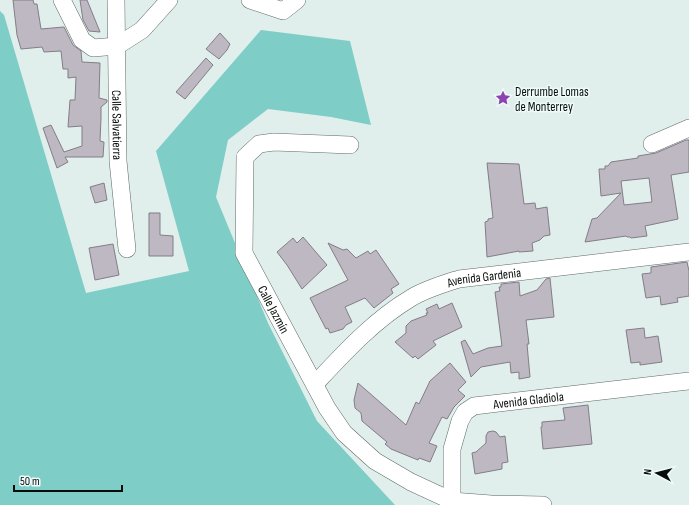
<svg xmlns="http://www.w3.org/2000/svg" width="689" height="505" font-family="'Sofia Sans Condensed',sans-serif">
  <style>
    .green { fill: #7fcdc7 }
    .building { fill: #beb8c2; stroke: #837d86; fill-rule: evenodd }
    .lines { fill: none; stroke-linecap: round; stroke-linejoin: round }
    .street-casing { stroke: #5f6b6a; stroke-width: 18 }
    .street { stroke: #fff; stroke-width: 17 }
    .labels { text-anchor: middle; stroke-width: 3; stroke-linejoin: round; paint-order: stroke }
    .poi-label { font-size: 13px; fill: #080d0c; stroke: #edfbfa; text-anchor: start }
    .street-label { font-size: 13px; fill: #080d0c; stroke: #edfbfa }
  </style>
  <rect width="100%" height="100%" fill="#e0eeec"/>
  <path class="green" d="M0 11 4 15 86 293 189 271 156 151 261 30 350 41 371 125 331 117 268 109 228 140 216 197 268 323 317 421 395 505H0Z"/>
  <path class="building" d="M13 0H33L34 4H37L41 29 64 27 73 45 81 51 82 62 100 63 99 98 107 100V102L101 107V118L100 141 104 142 103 157H65L68 162 57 168 43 128 51 125 64 152 82 146V126L68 127 70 100H75L76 77 68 78V69H63L61 51 44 52 42 47 21 49 17 35Z
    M80 0H87L100 32 89 31 83 20Z
    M220 33 230 44 227 50 219 59 206 49Z
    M206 58 213 65 185 99 176 92Z
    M686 140H689V172L671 175 678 219 645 226 647 236 631 238 630 237H627L626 236 585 242 592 219 597 218 621 193 601 196 599 169H605V166H608L611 162 638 158V156L656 153ZM649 178 652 202 624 205 621 181Z
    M487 163 519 164 524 204 535 203 536 209 547 207 550 235 544 236 540 240 532 243 533 251 519 252V251L487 257 485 222 488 221V219L493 218Z
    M104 183 107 200 95 203 90 187Z
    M149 213H160V235L173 236V256H149Z
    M303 237 327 265 302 289 287 265 277 252 293 238 297 243Z
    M328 243 343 250 347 249 356 258 368 251 370 254 376 250 399 284 391 289 393 293 374 308 365 298 345 307 352 322 346 325 343 329 330 333 328 328 326 329 310 298 348 280Z
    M113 244 119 275 95 280 89 248Z
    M687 262 689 271V296L677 298 678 302 661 305 660 296 646 298 642 274 651 273V267Z
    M550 278 554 317 526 320 529 344H527L530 377 519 379V372L511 373 510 362 481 367 471 377 461 342 465 340 473 354 488 348 502 346 495 292 500 291 499 287H501V284L519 282 520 296 537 290 546 279Z
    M452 303 462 327 433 341 436 345 418 359 415 356 413 358 395 342 406 333V326L411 321 427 315 426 313H428L426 309 437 304 439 309Z
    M644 328 645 338 658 336 662 362 640 365V362L631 363 626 330Z
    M450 363 466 382 458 390 465 396 454 407 447 419 442 417 429 443 437 446 430 462 419 458 418 460 391 449 385 444 387 442 362 421 361 413 355 408 354 400 358 383 406 425 416 402 419 404 430 381Z
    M588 405 592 444 543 449 541 427H542V422L565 420 563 408Z
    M493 431 496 432 500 437 505 436 508 462 502 463V469L475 474 472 453 476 452 486 443V436L488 432Z"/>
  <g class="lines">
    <g class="street-casing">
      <g id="street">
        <path d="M62 0 82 40 93 48 117 46 142 30 169 0"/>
        <path id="s1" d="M116 0 118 161 127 249"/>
        <path d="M250 0 283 11 297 0"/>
        <path d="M652 144 689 128"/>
        <path id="s2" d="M350 145 274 142 259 144 245 157 244 253 327 408 344 433 375 461 411 482 452 501 491 504 543 505"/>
        <path id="s3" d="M315 384C344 353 374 320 411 298 426 289 443 284 459 279L689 252"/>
        <path id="s4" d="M452 505V449L460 421 465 412 474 406 689 381"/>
      </g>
    </g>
    <use href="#street" class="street"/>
  </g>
  <defs>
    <g id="sight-bare" transform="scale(1.2)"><path d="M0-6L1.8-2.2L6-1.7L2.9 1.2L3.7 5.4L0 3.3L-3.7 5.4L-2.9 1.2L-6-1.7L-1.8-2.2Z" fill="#8d41b3" stroke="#edfbfa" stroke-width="2.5" paint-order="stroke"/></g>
  </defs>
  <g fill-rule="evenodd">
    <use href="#sight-bare" x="503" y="98"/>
  </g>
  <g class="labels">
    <g class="poi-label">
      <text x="515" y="96">Derrumbe Lomas<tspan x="515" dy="15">de Monterrey</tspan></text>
    </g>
    <g class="street-label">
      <text dy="5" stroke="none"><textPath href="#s1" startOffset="125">Calle Salvatierra</textPath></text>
      <text dy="5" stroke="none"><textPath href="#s3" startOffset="206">Avenida Gardenia</textPath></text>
      <text dy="5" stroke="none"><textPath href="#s2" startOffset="270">Calle Jazmín</textPath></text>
      <text dy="5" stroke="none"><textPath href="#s4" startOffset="161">Avenida Gladiola</textPath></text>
    </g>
  </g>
  <g transform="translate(657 473) rotate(277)" stroke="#edfbfa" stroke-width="3" paint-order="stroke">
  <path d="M0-3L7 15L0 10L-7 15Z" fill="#080d0c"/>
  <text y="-6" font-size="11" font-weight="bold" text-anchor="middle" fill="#080d0c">N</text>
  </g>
  <path d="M14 485v6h108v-6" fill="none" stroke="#080d0c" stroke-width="2"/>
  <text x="20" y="485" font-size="12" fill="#080d0c" stroke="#edfbfa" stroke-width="3" paint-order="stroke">50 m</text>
</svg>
